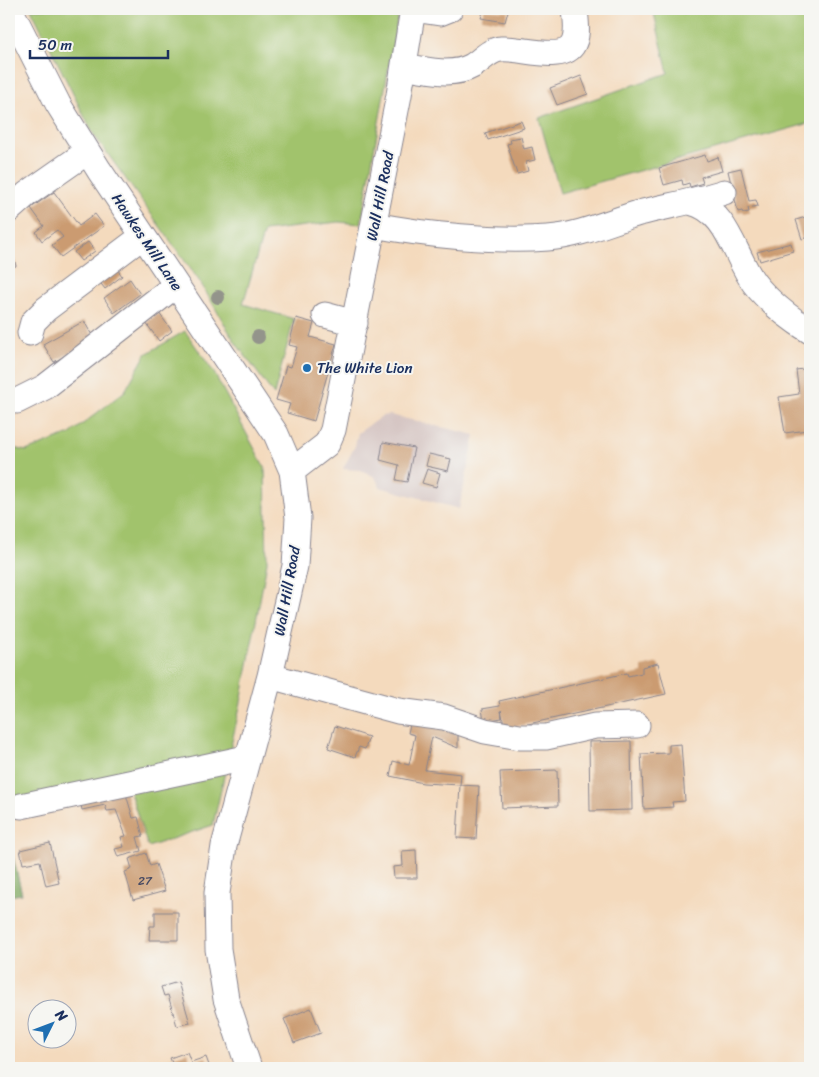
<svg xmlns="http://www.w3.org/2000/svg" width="819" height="1077" font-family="Sriracha,sans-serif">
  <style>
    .industrial { fill: #d1bfbd }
    .green { fill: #a1c36c; stroke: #5e7965 }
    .forest { fill: #80a960; stroke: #4e6c5f }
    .building { fill: #cb9b71 }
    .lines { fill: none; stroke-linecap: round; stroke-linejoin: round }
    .minor-casing { stroke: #88848e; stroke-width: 27 }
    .minor { stroke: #fff; stroke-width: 25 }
    .tree { fill: #93948b }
    .poi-dot { fill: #1f6fb2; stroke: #f6f6f2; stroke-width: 2 }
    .labels { text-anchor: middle; stroke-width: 4; stroke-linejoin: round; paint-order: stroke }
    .number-label { font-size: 12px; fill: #474a63 }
    .street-label { font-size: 15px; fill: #1b2f5e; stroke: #f6f6f2 }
    .poi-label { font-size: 15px; fill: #1b2f5e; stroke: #f6f6f2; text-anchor: start }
  </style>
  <rect width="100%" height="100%" fill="#f6f6f2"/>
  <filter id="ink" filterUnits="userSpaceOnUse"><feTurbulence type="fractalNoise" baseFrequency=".02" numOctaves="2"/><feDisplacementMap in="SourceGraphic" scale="10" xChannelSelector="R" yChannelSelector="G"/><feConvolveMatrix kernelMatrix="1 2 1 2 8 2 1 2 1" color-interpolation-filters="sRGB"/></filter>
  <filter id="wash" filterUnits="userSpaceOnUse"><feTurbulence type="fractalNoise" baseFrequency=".0096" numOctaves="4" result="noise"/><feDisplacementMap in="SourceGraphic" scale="20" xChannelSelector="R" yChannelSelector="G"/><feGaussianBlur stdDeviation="1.12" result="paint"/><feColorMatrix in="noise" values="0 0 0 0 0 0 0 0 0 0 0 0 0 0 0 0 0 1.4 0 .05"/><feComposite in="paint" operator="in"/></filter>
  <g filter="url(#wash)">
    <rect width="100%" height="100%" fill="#f4dabd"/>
    <path class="industrial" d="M390 415 475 435 459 509 380 487 375 477 361 470 343 469 355 446 358 433 382 416Z"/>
    <path class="green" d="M31 9H399L361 224 338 222 264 231 243 304 294 319 274 395 235 342 200 282 92 132Z
      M653 9H810V123L560 193 539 118 668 73Z
      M185 331 213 371 265 468 267 562 241 702 213 825 148 847 129 789 53 802 9 819V447L26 451 70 434 125 391 146 354Z"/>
    <path class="forest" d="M9 840 22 894 9 896Z"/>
    <g id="blocks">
      <path class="building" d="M484 9 508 11 505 22 481 18Z
        M581 76 588 94 557 105 550 88Z
        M521 121 524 128 488 140 485 133Z
        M521 137 524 149 532 147 535 160 526 162 528 171 517 174 507 144 511 143 510 139Z
        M705 155 707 161 718 157 722 171 701 177 703 183 690 187 689 183 683 185 682 180 664 185 659 168Z
        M9 167 15 189 9 190Z
        M741 168 749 201 756 200 758 206 748 208 749 212 743 213 742 211 738 212 728 171Z
        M54 192 79 226 95 214 104 226 61 257 52 245 63 237 57 230 42 241 36 232 44 226 31 208Z
        M809 216 810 237 802 239 796 220Z
        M9 240 16 266 9 268Z
        M88 242 95 251 81 261 74 252Z
        M791 243 793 251 760 261 757 252Z
        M113 263 122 276 105 289 95 276Z
        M130 279 140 294 114 313 104 298Z
        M159 313 172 331 159 341 146 323Z
        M296 318 314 323 310 337 336 344 314 421 287 413 290 404 276 400 286 366 291 367 297 347 289 345Z
        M84 321 94 339 54 362 43 344Z
        M810 368V445L809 446 807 430 785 433 779 397 799 394 796 370Z
        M383 442 414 448 407 482 396 480 399 465 380 460Z
        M429 454 451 459 448 471 426 466Z
        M427 469 440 473 436 487 422 483Z
        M658 663 666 694 505 729 501 710 502 718 484 721 482 709 500 706 499 701 627 673 628 676 642 673V667Z
        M411 720 434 725 458 735V748L432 737 425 770 461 774 460 785 423 783 390 776 393 761 409 765 415 735 408 733Z
        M335 726 369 737 365 749 359 747 355 757 328 748Z
        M631 741 632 810 590 811 589 742Z
        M681 744 685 801 672 802 673 807 644 809 641 754 669 753V745Z
        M557 770 558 806 502 808 500 772Z
        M460 785 479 786 476 839 457 838Z
        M125 791 133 818 138 817 143 836 137 837 141 851 118 857 115 849 124 847 121 837 126 836 116 810 107 811 105 805 82 810 80 800Z
        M50 843 59 883 46 886 40 861 23 864 20 850Z
        M416 850 417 878H394L393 867 403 866 402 851Z
        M146 853 150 866 156 864 165 891 133 900 125 872 132 869 129 859Z
        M155 912H178V940H149L150 926H155Z
        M178 982 190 1023 177 1026 168 995 164 996 161 987Z
        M311 1008 321 1033 294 1043 284 1019Z
        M187 1052 191 1062 206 1057 210 1068H180L179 1066 174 1068 170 1058Z"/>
    </g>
  </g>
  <g filter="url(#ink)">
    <use href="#blocks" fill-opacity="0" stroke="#88848e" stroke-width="1"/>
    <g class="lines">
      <g class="minor-casing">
        <path id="minor" d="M10 9 58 104 99 170 276 434 292 471 298 518 295 566 270 676 224 846 217 893 218 949 226 999 249 1068
          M413 9 440 13 450 9
          M404 66C424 70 453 77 472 66 482 60 489 50 501 49 518 47 560 62 572 46 579 36 576 21 575 9
          M690 202C728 210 734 256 754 283 768 301 791 319 810 331
          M9 210 27 194 87 152
          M374 225C425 235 496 242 548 238 579 236 609 222 639 213 667 206 696 201 724 192
          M325 315 355 323
          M30 333 33 322 46 309 143 236
          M17 401 45 387 176 285
          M292 471 327 444 333 430 399 95 413 9
          M270 676 398 711 444 717 485 731 520 737H546L595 726 637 725
          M21 806 246 758"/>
      </g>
      <use href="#minor" class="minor"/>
    </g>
    <g class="tree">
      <circle cx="218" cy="297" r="7"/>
      <circle cx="258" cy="337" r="7"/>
    </g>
  </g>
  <circle class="poi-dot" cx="307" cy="368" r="5"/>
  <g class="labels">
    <g class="number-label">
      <text x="145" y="885">27</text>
    </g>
    <g class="street-label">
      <text transform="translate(380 196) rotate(-79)" y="5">Wall Hill Road</text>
      <text transform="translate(147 242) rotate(56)" y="5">Hawkes Mill Lane</text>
      <text transform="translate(287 591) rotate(-80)" y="5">Wall Hill Road</text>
    </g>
    <g class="poi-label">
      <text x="317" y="373">The White Lion</text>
    </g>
  </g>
  <rect width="819" height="1077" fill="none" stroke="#f6f6f2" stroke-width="30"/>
  <g transform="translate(52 1024) rotate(48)"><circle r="24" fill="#f6f6f2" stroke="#9ea6b7"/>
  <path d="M0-4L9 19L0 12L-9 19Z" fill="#1f6fb2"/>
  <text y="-8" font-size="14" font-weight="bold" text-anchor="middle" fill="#1b2f5e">N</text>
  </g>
  <path d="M30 50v8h138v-8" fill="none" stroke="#1b2f5e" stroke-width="2.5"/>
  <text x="38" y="50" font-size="15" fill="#1b2f5e" stroke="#f6f6f2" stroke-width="4" paint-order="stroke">50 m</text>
</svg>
